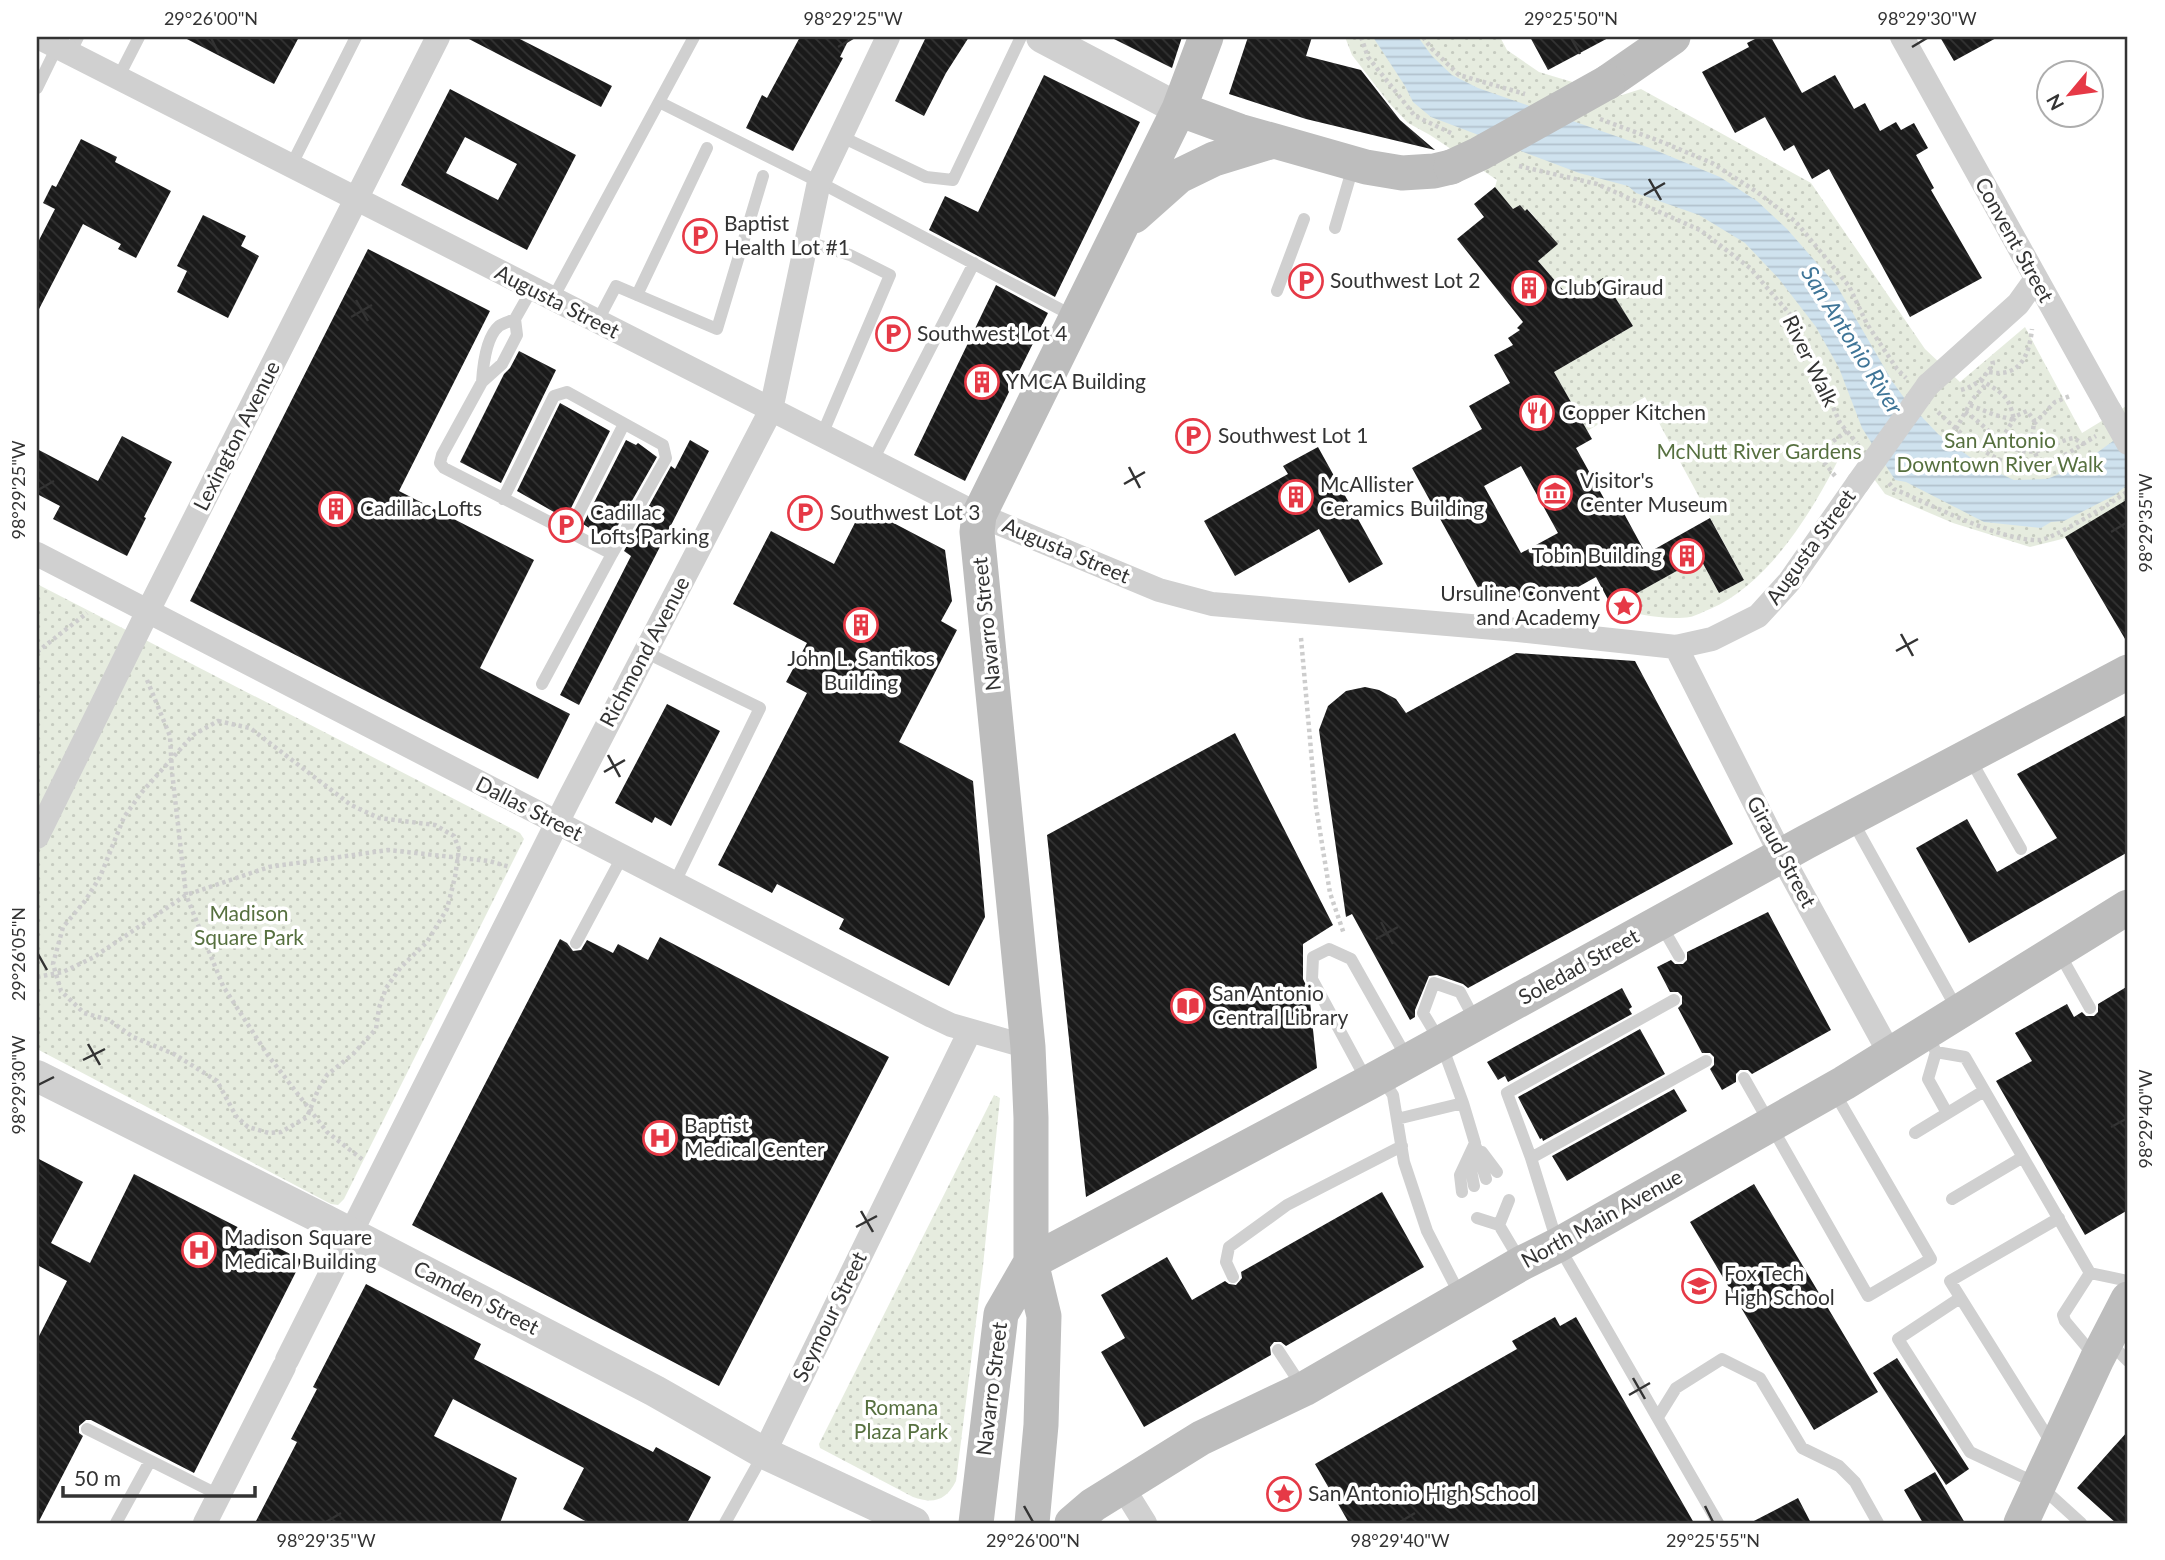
<svg xmlns="http://www.w3.org/2000/svg" width="2165" height="1560" font-family="Lato,sans-serif">
  <style>
    .park { fill: url(#park-dots) }
    .water { fill: url(#water-rules) }
    .building { fill: url(#building-back-hatch); fill-rule: evenodd }
    .lines { fill: none; stroke-linecap: round; stroke-linejoin: round }
    .path { stroke: #cdcdcd; stroke-width: 4.5; stroke-dasharray: 3.5 3.5; stroke-linecap: butt }
    .service { stroke: #d0d0d0; stroke-width: 12 }
    .minor { stroke: #d0d0d0; stroke-width: 24 }
    .tertiary { stroke: #d0d0d0; stroke-width: 32 }
    .secondary { stroke: #bdbdbd; stroke-width: 35 }
    .minor-bridge { stroke: #d0d0d0; stroke-width: 24 }
    .secondary-bridge { stroke: #bdbdbd; stroke-width: 35 }
    .ticks { fill: none; stroke: #333; stroke-width: 2.5 }
    .labels { text-anchor: middle; stroke-width: 7; stroke-linejoin: round; paint-order: stroke }
    .poi-label { font-size: 21px; fill: #333; stroke: #fff; text-anchor: start }
    .street-label { font-size: 21px; fill: #333; stroke: #fff }
    .park-label { font-size: 21px; fill: #56703f; stroke: #fff }
    .water-label { font-size: 23px; font-style: italic; fill: #3f7597; stroke: #fff }
    .neatline { fill: none; stroke: #333; stroke-width: 2.5 }
    .ticks-label { font-size: 18px; text-anchor: middle; fill: #333 }
  </style>
  <defs>
    <pattern id="park-dots" width="8" height="8" patternUnits="userSpaceOnUse" patternTransform="scale(1.75)"><rect width="8" height="8" fill="#e6ecdf"/><path d="M2 2h.1M6 6h.1" fill="none" stroke="#c6cbc0" stroke-width="1.8" stroke-linecap="round"/></pattern>
    <pattern id="water-rules" width="6" height="5" patternUnits="userSpaceOnUse" patternTransform="scale(1.75)"><rect width="6" height="5" fill="#cfe2ee"/><path d="M0 2.5h6" fill="none" stroke="#b2c2cd"/></pattern>
    <pattern id="building-back-hatch" width="6" height="6" patternUnits="userSpaceOnUse" patternTransform="scale(1.75)"><rect width="6" height="6" fill="#1a1a1a"/><path d="M-1 5l2 2M0 0l6 6M5-1l2 2" fill="none" stroke="#333"/></pattern>
  </defs>
  <rect width="100%" height="100%" fill="#fff"/>
  <path class="park" d="M1345 37H1500L1507 50 1539 72 1619 96 1641 89 1811 183 1925 349 1960 382 2025 327 2082 433 2128 405V502L2062 539 2030 547 1953 523 1885 494 1847 442C1819 501 1772 583 1710 609 1704 611 1696 616 1690 617 1666 621 1633 613 1610 608L1700 558 1719 593 1744 580 1645 397 1587 431 1554 372 1633 326 1603 279 1570 298 1538 261 1557 244 1528 209 1525 211 1520 205 1513 209 1495 187 1497 180 1430 135 1408 123 1389 103 1352 55Z
    M37 584 520 833 524 839 344 1199 338 1205 331 1204 37 1049Z
    M994 1095 1000 1098 983 1266 956 1481C946 1501 933 1504 913 1497L820 1448 819 1444Z"/>
  <path class="water" d="M1373 37H1418L1432 56 1452 75 1478 88 1650 148 1720 177 1757 201 1787 229 1837 286 1892 381 1905 399 1938 434 1981 465 2014 480 2047 479 2079 466 2128 430V484L2115 495 2064 521 2051 522 2041 528 1984 522 1906 482 1895 480 1862 428 1839 368 1816 327 1779 279 1745 243 1699 215 1636 193 1628 186 1579 173 1431 117 1413 102 1405 86Z"/>
  <path class="building" d="M183 37H299L274 84Z
    M465 37H516L612 86 601 107Z
    M800 37H850L840 57 843 58 793 151 746 128 762 95 767 98Z
    M926 37H969L946 73 924 116 895 101Z
    M1110 37H1182L1172 68Z
    M1248 37H1312L1306 56 1361 70 1400 120 1435 150 1306 119 1229 94Z
    M1530 37H1610L1548 70Z
    M1759 37H1771L1802 93 1835 75 1854 109 1865 103 1880 131 1896 122 1901 130 1914 123 1928 148 1916 155 1934 188 1931 190 1982 278 1910 317 1829 169 1812 179 1794 145 1784 151 1765 117 1735 133 1702 72 1749 47 1747 43Z
    M1940 37H1998L1954 61Z
    M1044 75 1140 122 1055 297 929 230 945 196 978 212Z
    M450 89 576 155 527 250 401 185ZM465 137 517 164 498 200 446 173Z
    M81 139 117 157 115 162 171 191 136 258 118 249 121 244 83 224 37 313V244L55 209 43 203 52 185 56 187Z
    M1495 187 1513 209 1520 205 1525 211 1527 209 1558 244 1538 261 1570 298 1603 278 1633 326 1554 372 1592 439 1576 448 1612 513 1621 508 1646 554 1710 518 1744 580 1719 593 1700 558 1612 607 1596 577 1553 601 1481 593 1412 468 1482 429 1469 406 1510 383 1494 355 1513 345 1508 338 1520 330 1517 328 1523 322 1457 239 1484 217 1474 204ZM1521 466 1558 533 1521 553 1484 486Z
    M203 215 246 236 241 246 259 256 228 318 177 292 187 271 177 266Z
    M368 249 490 311 399 491 534 560 480 668 570 714 538 779 190 601Z
    M996 285 1048 313 965 481 914 455Z
    M519 351 556 370 501 483 460 462 504 374 510 368Z
    M560 403 610 431 568 514 563 511 561 516 517 491Z
    M122 436 172 462 144 517 146 518 127 556 53 519 60 506 37 494V449L98 481Z
    M626 440 636 445 638 443 657 457 609 541 583 524Z
    M690 440 709 451 579 705 560 695 631 556 624 551 671 466 675 469Z
    M1318 447 1383 564 1349 583 1319 529 1235 576 1204 521 1288 474 1283 466Z
    M2128 499V644L2065 537Z
    M863 507 945 550 952 601 941 621 957 630 899 742 973 781 985 917 949 986 839 929 844 919 777 884 772 893 718 865 807 693 786 682 807 643 733 604 771 531 834 564Z
    M1516 653 1635 661 1733 844 1468 988 1463 984 1437 975 1429 976 1415 1010V1017L1410 1020 1352 914 1346 917 1319 730 1328 706 1346 691 1365 687 1379 690 1396 699 1406 713Z
    M667 704 720 731 671 826 655 817 652 823 615 803Z
    M2128 714V852L1969 943 1916 848 1967 819 1997 872 2057 838 2017 774Z
    M1235 733 1333 925 1303 944V979L1309 991 1317 1068 1086 1197 1047 835Z
    M1768 912 1831 1030 1752 1074 1748 1070H1740L1736 1074V1082L1722 1090 1710 1069 1714 1065V1057L1710 1053H1702L1678 1008 1682 1004V996L1678 992H1670L1657 967 1671 960 1675 964H1683L1687 960V952Z
    M660 937 889 1057 719 1386 412 1225 560 939 567 943 573 951 581 950 587 940 613 953 618 944 648 960Z
    M2128 986V1210L2085 1235 1996 1081 2032 1061 2015 1033 2067 1004 2074 1017 2082 1012 2086 1016H2094L2098 1012V1004Z
    M1622 988 1632 1007 1629 1009 1632 1014 1508 1082 1505 1076 1498 1080 1487 1062Z
    M1640 1029 1665 1074 1543 1141 1542 1138 1540 1139 1518 1097Z
    M1674 1089 1687 1111 1567 1181 1552 1156Z
    M37 1158 83 1182 51 1243 90 1263 134 1174 302 1260 194 1473 91 1420H86L79 1426V1433L83 1436 38 1523 37 1340 67 1281 39 1266 37 1270Z
    M1754 1184 1878 1392 1814 1430 1690 1222Z
    M1382 1192 1424 1267 1286 1346 1281 1342H1274L1270 1347 1271 1355 1144 1427 1101 1352 1125 1338 1101 1295 1167 1257 1192 1300 1225 1281 1229 1284 1236 1285 1242 1278 1241 1272Z
    M366 1284 481 1344 474 1359 653 1452 656 1447 711 1477 687 1523H589L563 1509 584 1468 453 1399 434 1436 517 1478 500 1523H255L297 1442 291 1439 317 1389 313 1387Z
    M1555 1317 1560 1326 1576 1317 1694 1523H1349L1315 1464 1517 1349 1512 1341Z
    M1897 1358 1969 1469 1946 1485 1873 1373Z
    M2128 1431V1523H2116L2077 1488Z
    M1935 1472 1965 1523H1923L1904 1490Z
    M1798 1498 1811 1523H1750Z"/>
  <g class="lines">
    <path class="path" d="M1361 37 1368 57 1415 116 1451 133
      M1423 37 1432 49 1459 75 1525 94
      M1600 119 1662 142 1712 163 1757 192 1796 222 1849 286 1867 324 1897 369 1906 378
      M1519 166 1597 184 1700 230 1750 268 1795 320 1840 423 1857 443
      M1989 372C2020 378 2029 356 2032 329
      M1961 390C1976 386 1985 377 1993 364L1992 360
      M1970 405 1995 415 2014 420C2009 394 2001 393 1981 380
      M1938 412C1961 434 2003 474 2037 467 2055 463 2079 446 2096 436
      M1965 412C1990 427 2004 456 2037 451 2050 448 2061 440 2074 438L2083 444
      M2034 424 2055 402 2070 396
      M1956 429 1972 400 1986 384
      M1984 450 2002 438 2016 416 2027 411 2034 420 2032 443 2040 467
      M1835 476 1817 453 1847 431
      M1889 483 1894 489C1930 504 2002 542 2040 540 2053 539 2115 501 2128 491
      M1301 638 1316 807 1330 893 1344 934
      M37 652 87 613
      M147 680 170 736 172 772 186 895 223 986 267 1054 327 1132 363 1160
      M218 721 250 728 351 805 379 818 435 825 454 836 459 849 455 877 447 909 427 942 401 967 386 988 379 1008 376 1029 353 1054 327 1075 318 1090 307 1117 281 1132 269 1133 248 1127 236 1116 217 1081 174 1054 133 1037 109 1020 84 1013 61 991 53 964 63 927 85 901 100 877 124 817 142 792 193 735Z
      M37 977 63 972 94 957 186 895 269 867 388 850 489 861 510 867"/>
    <path class="service" d="M70 53 78 37
      M118 78 139 37
      M37 88 57 47
      M659 102 819 182 1075 317
      M840 136 926 177 953 180 1021 37
      M291 166 356 37
      M1335 228 1353 167
      M808 242 850 255 890 275 821 437
      M1277 291 1304 219
      M637 295 707 148
      M552 300 694 37
      M515 319 532 289
      M597 322 616 286 717 329 763 176
      M482 382C483 366 486 337 499 326 503 323 511 321 515 319L517 335 502 364 482 382 442 455 440 463 444 468 612 554 542 684
      M872 462 974 263
      M503 499 554 396 567 392 663 445 666 458 612 554
      M569 532 624 424
      M645 652 760 708 674 884
      M1969 757 2021 849
      M1852 820 1957 1009
      M1660 923 1679 956
      M576 943 622 857
      M2058 951 2090 1008
      M1674 1000 1507 1093 1531 1158 1558 1245 1718 1523
      M1933 1046 1936 1052 1928 1079 1947 1113
      M1936 1052 1965 1057 2090 1273 2128 1281
      M1381 1077 1393 1095 1404 1162 1427 1231 1460 1295
      M1744 1078 1868 1296 1931 1259 1833 1090
      M1367 1081 1312 979 1313 957 1329 949 1351 959 1407 1058
      M1397 1119 1463 1103 1441 1043 1423 1013 1434 983 1460 992 1475 1020
      M1915 1133 1984 1091
      M1476 1147 1486 1179
      M1482 1152 1497 1172
      M1474 1154 1471 1170 1474 1186
      M1531 1158 1706 1061
      M1462 1192 1460 1175 1475 1143 1463 1103
      M1952 1199 2023 1157
      M1477 1218 1499 1225 1521 1262
      M1499 1225 1509 1200
      M2090 1273 2063 1315 2065 1321 2096 1358
      M1233 1277 1226 1262 1229 1247 1287 1205 1402 1146
      M1960 1298 1898 1339 1970 1452 2038 1484 2081 1523
      M2110 1343 2128 1361
      M1278 1350 1303 1388
      M1658 1417 1676 1388 1722 1359 1760 1378 1802 1448 1839 1466 1855 1482 1878 1523
      M87 1429 219 1495
      M2052 1444 1950 1281 2059 1218
      M116 1523 150 1461
      M725 1523 764 1453"/>
    <path class="minor" d="M38 37 979 515 1159 590 1212 604 1518 630 1676 647 1712 639 1758 616 1789 582 1858 483
      M1902 37 2110 411
      M1928 385 2018 304 2036 279
      M37 554 932 1016 951 1025 1028 1047
      M1676 647 1782 857 1890 1054
      M37 837 148 611 438 37
      M287 1360 569 799 771 410 819 182 888 37
      M764 1453 970 1031
      M1122 1486 1145 1523
      M205 1523 284 1367"/>
    <path class="tertiary" d="M1042 37 1179 109
      M37 1076 325 1220 655 1391 764 1453 914 1523"/>
    <path class="secondary" d="M1608 82 1673 37
      M1179 109 1239 131 1366 167 1402 173 1434 171 1451 167
      M1134 216 1179 176 1214 159 1273 141
      M1031 1262 1368 1083 1806 842 2128 672
      M976 1523 1001 1314 1031 1262
      M1032 1523 1041 1425 1044 1316 1031 1262V1118L1028 1047 977 532 979 515 1179 109 1206 37
      M1072 1523 1093 1505 1201 1438 1304 1389 1522 1263 1558 1245 1844 1083 2128 907
      M2021 1523 2097 1359 2128 1299"/>
    <path class="minor-bridge" d="M2110 411 2128 443
      M1858 483 1928 385"/>
    <path class="secondary-bridge" d="M1451 167 1479 154 1608 82"/>
  </g>
  <path class="ticks" d="M211 38 219 54M1571 38 1580 54M838 47 853 38M1912 47 1927 38M1649 179 1661 200M1644 195 1665 183M356 300 368 321M351 317 372 305M1129 467 1140 488M1124 484 1145 472M38 490 54 481M2111 532 2126 523M1901 634 1913 656M1896 651 1918 639M608 755 620 777M604 772 625 760M1381 922 1393 944M1376 939 1398 927M38 954 47 970M88 1044 100 1065M83 1060 105 1049M38 1085 54 1077M2111 1127 2126 1119M861 1211 873 1232M856 1227 877 1216M1633 1378 1645 1399M1629 1395 1650 1383M1024 1506 1033 1522M1705 1506 1713 1522M326 1522 341 1513M1400 1522 1415 1513"/>
  <defs>
    <g id="parking-ring" transform="scale(1.75)"><circle r="9.5" fill="#fff" stroke="#e63946" stroke-width="1.5"/><path d="M-3.5-5.5H1a3.5 3.5 0 0 1 0 7H-1V5.5H-3.5ZM-1-3.4V-.6H.8a1.4 1.4 0 0 0 0-2.8Z" fill="#e63946"/></g>
    <g id="building-ring" transform="scale(1.75)"><circle r="9.5" fill="#fff" stroke="#e63946" stroke-width="1.5"/><path d="M-4-6H4V6H1V3H-1V6H-4ZM-2.5-4.3h1.7v1.8h-1.7ZM.8-4.3h1.7v1.8H.8ZM-2.5-1h1.7V.8h-1.7ZM.8-1h1.7V.8H.8Z" fill="#e63946"/></g>
    <g id="restaurant-ring" transform="scale(1.75)"><circle r="9.5" fill="#fff" stroke="#e63946" stroke-width="1.5"/><path d="M-5-6h1v4h1v-4h1v4h1v-4h1v5L-1.5 .5V6h-2V.5L-5-1ZM5-6V6H3V1.5H1.5Q1.5-4 5-6Z" fill="#e63946"/></g>
    <g id="museum-ring" transform="scale(1.75)"><circle r="9.5" fill="#fff" stroke="#e63946" stroke-width="1.5"/><path d="M0-6L6-3V-2H-6V-3ZM-5-1h2V3h-2ZM-1-1h2V3h-2ZM3-1h2V3H3ZM-6 4H6V6H-6Z" fill="#e63946"/></g>
    <g id="sight-ring" transform="scale(1.75)"><circle r="9.5" fill="#fff" stroke="#e63946" stroke-width="1.5"/><path d="M0-6L1.8-2.2L6-1.7L2.9 1.2L3.7 5.4L0 3.3L-3.7 5.4L-2.9 1.2L-6-1.7L-1.8-2.2Z" fill="#e63946"/></g>
    <g id="library-ring" transform="scale(1.75)"><circle r="9.5" fill="#fff" stroke="#e63946" stroke-width="1.5"/><path d="M-6-4Q-3-5.5-.7-3.5V5Q-3 3-6 4ZM6-4Q3-5.5 .7-3.5V5Q3 3 6 4Z" fill="#e63946"/></g>
    <g id="hospital-ring" transform="scale(1.75)"><circle r="9.5" fill="#fff" stroke="#e63946" stroke-width="1.5"/><path d="M-5-5h3v3.5h4V-5h3V5h-3V1.5h-4V5h-3Z" fill="#e63946"/></g>
    <g id="school-ring" transform="scale(1.75)"><circle r="9.5" fill="#fff" stroke="#e63946" stroke-width="1.5"/><path d="M0-5L7-2L0 1L-7-2ZM-4 1L0 2.5L4 1V4Q0 6-4 4Z" fill="#e63946"/></g>
  </defs>
  <g fill-rule="evenodd">
    <use href="#parking-ring" x="700" y="236"/>
    <use href="#parking-ring" x="1306" y="281"/>
    <use href="#building-ring" x="1529" y="288"/>
    <use href="#parking-ring" x="893" y="334"/>
    <use href="#building-ring" x="982" y="382"/>
    <use href="#restaurant-ring" x="1537" y="413"/>
    <use href="#parking-ring" x="1193" y="436"/>
    <use href="#museum-ring" x="1555" y="493"/>
    <use href="#building-ring" x="1296" y="497"/>
    <use href="#building-ring" x="336" y="509"/>
    <use href="#parking-ring" x="805" y="513"/>
    <use href="#parking-ring" x="566" y="525"/>
    <use href="#building-ring" x="1687" y="556"/>
    <use href="#sight-ring" x="1624" y="606"/>
    <use href="#building-ring" x="861" y="625"/>
    <use href="#library-ring" x="1188" y="1006"/>
    <use href="#hospital-ring" x="660" y="1138"/>
    <use href="#hospital-ring" x="199" y="1250"/>
    <use href="#school-ring" x="1699" y="1286"/>
    <use href="#sight-ring" x="1284" y="1494"/>
  </g>
  <g class="labels">
    <g class="poi-label">
      <text x="724" y="231">Baptist<tspan x="724" dy="24">Health Lot #1</tspan></text>
      <text x="1330" y="288">Southwest Lot 2</text>
      <text x="1554" y="295">Club Giraud</text>
      <text x="917" y="341">Southwest Lot 4</text>
      <text x="1006" y="389">YMCA Building</text>
      <text x="1562" y="420">Copper Kitchen</text>
      <text x="1218" y="443">Southwest Lot 1</text>
      <text x="1580" y="488">Visitor's<tspan x="1580" dy="24">Center Museum</tspan></text>
      <text x="1320" y="492">McAllister<tspan x="1320" dy="24">Ceramics Building</tspan></text>
      <text x="360" y="516">Cadillac Lofts</text>
      <text x="590" y="520">Cadillac<tspan x="590" dy="24">Lofts Parking</tspan></text>
      <text x="830" y="520">Southwest Lot 3</text>
      <text x="1662" y="563" text-anchor="end">Tobin Building</text>
      <text x="1600" y="601" text-anchor="end">Ursuline Convent<tspan x="1600" dy="24">and Academy</tspan></text>
      <text x="861" y="666" text-anchor="middle">John L. Santikos<tspan x="861" dy="24">Building</tspan></text>
      <text x="1212" y="1001">San Antonio<tspan x="1212" dy="24">Central Library</tspan></text>
      <text x="684" y="1133">Baptist<tspan x="684" dy="24">Medical Center</tspan></text>
      <text x="224" y="1245">Madison Square<tspan x="224" dy="24">Medical Building</tspan></text>
      <text x="1724" y="1281">Fox Tech<tspan x="1724" dy="24">High School</tspan></text>
      <text x="1308" y="1501">San Antonio High School</text>
    </g>
    <g class="street-label">
      <text transform="translate(2014 240) rotate(61)" y="7">Convent Street</text>
      <text transform="translate(557 302) rotate(27)" y="7">Augusta Street</text>
      <text transform="translate(1810 361) rotate(64)" y="7">River Walk</text>
      <text transform="translate(237 436) rotate(-63)" y="7">Lexington Avenue</text>
      <text transform="translate(1811 547) rotate(-54)" y="7">Augusta Street</text>
      <text transform="translate(1066 551) rotate(23)" y="7">Augusta Street</text>
      <text transform="translate(987 624) rotate(-96)" y="7">Navarro Street</text>
      <text transform="translate(645 652) rotate(-62)" y="7">Richmond Avenue</text>
      <text transform="translate(529 809) rotate(27)" y="7">Dallas Street</text>
      <text transform="translate(1781 852) rotate(62)" y="7">Giraud Street</text>
      <text transform="translate(1579 967) rotate(-29)" y="7">Soledad Street</text>
      <text transform="translate(1602 1219) rotate(-29)" y="7">North Main Avenue</text>
      <text transform="translate(476 1298) rotate(27)" y="7">Camden Street</text>
      <text transform="translate(830 1317) rotate(-64)" y="7">Seymour Street</text>
      <text transform="translate(992 1389) rotate(-83)" y="7">Navarro Street</text>
    </g>
    <g class="park-label">
      <text x="2000" y="448">San Antonio<tspan x="2000" dy="24">Downtown River Walk</tspan></text>
      <text x="1759" y="459">McNutt River Gardens</text>
      <text x="249" y="921">Madison<tspan x="249" dy="24">Square Park</tspan></text>
      <text x="901" y="1415">Romana<tspan x="901" dy="24">Plaza Park</tspan></text>
    </g>
    <g class="water-label">
      <text transform="translate(1852 340) rotate(58)" y="8">San Antonio River</text>
    </g>
  </g>
  <rect width="2165" height="1560" fill="none" stroke="#ffffff" stroke-width="77"/>
  <g transform="translate(2070 94) rotate(241)"><circle r="33" fill="#ffffff" stroke="#adadad" stroke-width="2"/>
  <path d="M0-5L12 26L0 18L-12 26Z" fill="#e63946"/>
  <text y="-10" font-size="19" font-weight="bold" text-anchor="middle" fill="#333333">N</text>
  </g>
  <path d="M63 1486v10h192v-10" fill="none" stroke="#333333" stroke-width="3.5"/>
  <text x="74" y="1486" font-size="21" fill="#333333" stroke="#ffffff" stroke-width="5" paint-order="stroke">50 m</text>
  <rect x="38" y="38" width="2088" height="1484" class="neatline"/>
  <g class="ticks-label">
    <text x="211" y="25">29°26'00"N</text>
    <text x="853" y="25">98°29'25"W</text>
    <text x="1571" y="25">29°25'50"N</text>
    <text x="1927" y="25">98°29'30"W</text>
    <text transform="translate(19 490) rotate(-90)" y="6">98°29'25"W</text>
    <text transform="translate(2146 523) rotate(-90)" y="6">98°29'35"W</text>
    <text transform="translate(19 954) rotate(-90)" y="6">29°26'05"N</text>
    <text transform="translate(19 1085) rotate(-90)" y="6">98°29'30"W</text>
    <text transform="translate(2146 1119) rotate(-90)" y="6">98°29'40"W</text>
    <text x="326" y="1547">98°29'35"W</text>
    <text x="1033" y="1547">29°26'00"N</text>
    <text x="1400" y="1547">98°29'40"W</text>
    <text x="1713" y="1547">29°25'55"N</text>
  </g>
</svg>
